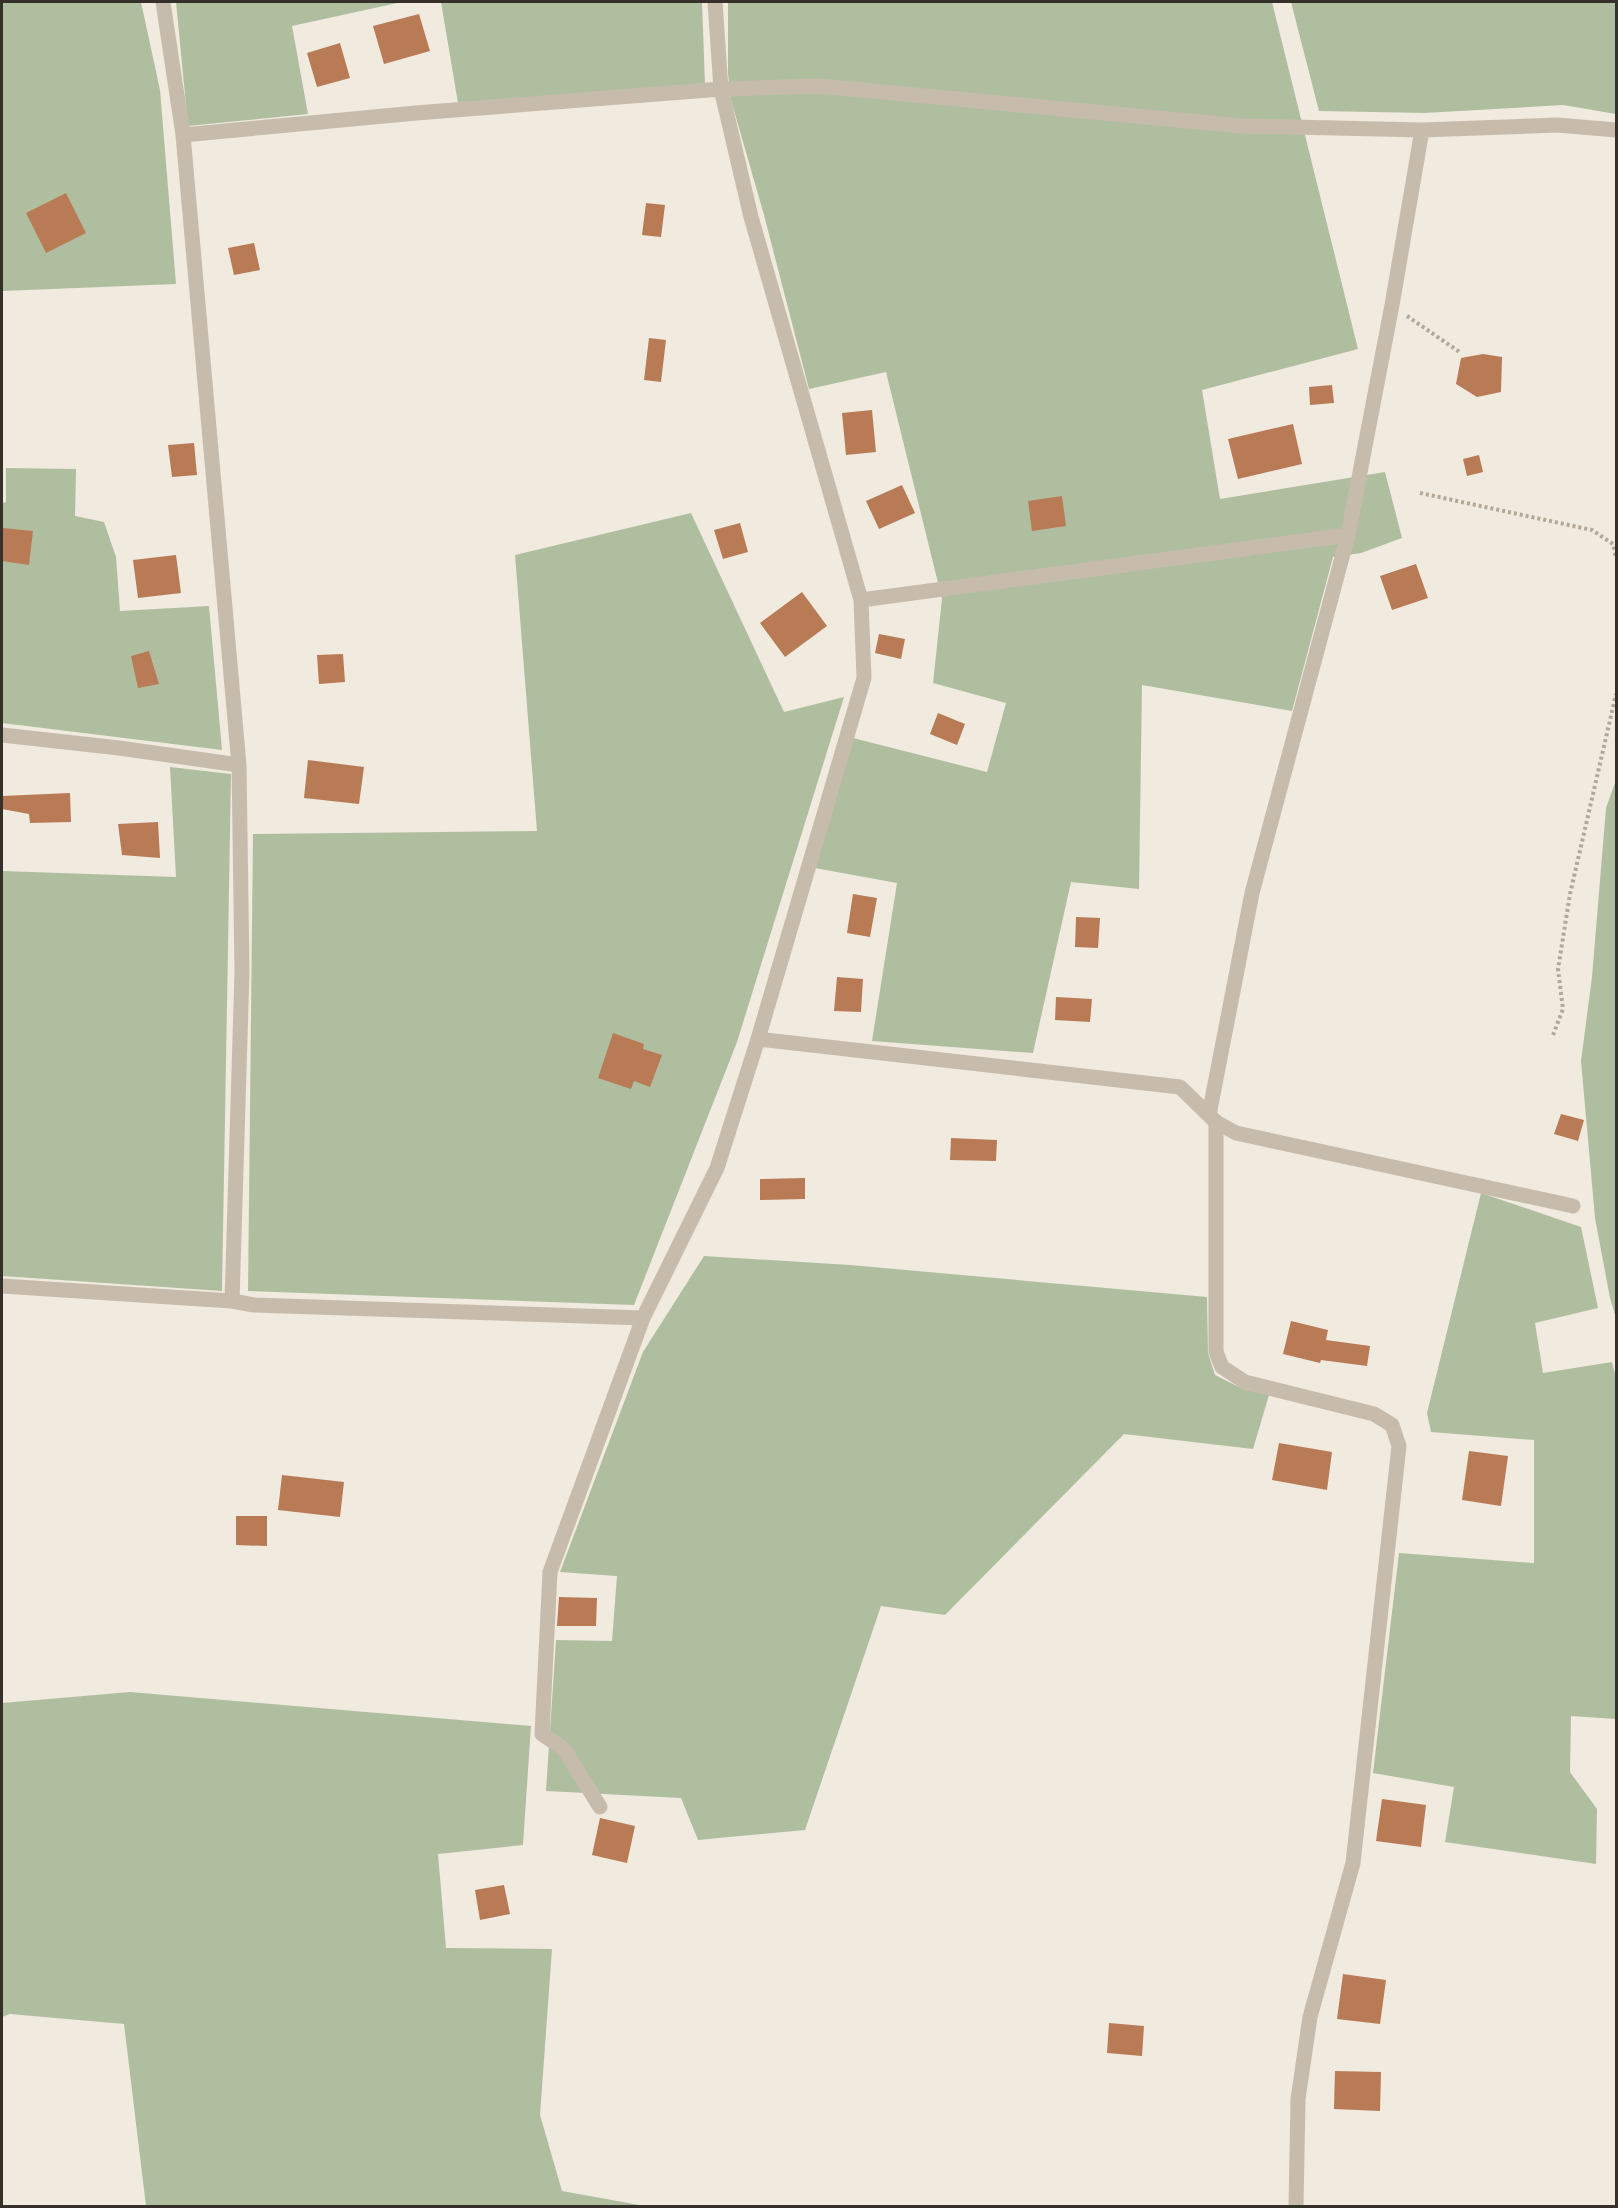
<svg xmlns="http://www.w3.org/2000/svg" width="1618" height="2208" font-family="Ubuntu,sans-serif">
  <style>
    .green { fill: #b0bea0 }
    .building { fill: #b87b55 }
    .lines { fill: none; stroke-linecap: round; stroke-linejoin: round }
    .path { stroke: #b3a796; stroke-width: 4; stroke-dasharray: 3 3; stroke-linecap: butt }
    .minor { stroke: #c7bcac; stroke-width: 15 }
  </style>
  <rect width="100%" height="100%" fill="#f0eadf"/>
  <path class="green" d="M2 2H141L160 90 176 284 2 291Z
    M176 2H402L292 26 308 114 188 126Z
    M441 2H702L705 84 458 103Z
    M728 2H1272L1358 349 1202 390 1220 499 1385 472 1402 538 1361 553 1333 557 1292 711 1142 685 1139 889 1071 882 1033 1053 872 1041 897 883 815 868 853 738 987 772 1006 703 933 683 942 599 886 372 809 389 764 215 731 100 728 74Z
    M1291 2H1616V114L1563 105 1425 113 1319 111Z
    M6 468 76 469 75 516 104 522 116 557 120 611 209 606 222 750 2 723V503L6 502Z
    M691 513 784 712 844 697 737 1042 634 1305 248 1291 253 834 537 831 515 555Z
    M170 767 231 774 222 1291 2 1276V871L176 877Z
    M1616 780V1318L1610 1298 1595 1218 1581 1061 1592 977 1606 808Z
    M1481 1193 1581 1227 1598 1308 1535 1323 1543 1373 1612 1362 1616 1378V1719L1571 1716 1570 1772 1597 1809 1596 1864 1445 1842 1454 1787 1373 1773 1399 1553 1534 1563V1440L1431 1432 1427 1413Z
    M704 1256 850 1265 1207 1297 1208 1353 1215 1375 1243 1389 1269 1395 1253 1449 1124 1434 945 1615 881 1606 805 1830 698 1840 681 1798 546 1791 556 1640 612 1641 617 1576 560 1572 643 1352Z
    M130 1692 531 1726 523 1845 438 1854 446 1948 552 1949 540 2115 562 2191 645 2206H146L124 2024 10 2014 2 2017V1703Z"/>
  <path class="building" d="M419 14 430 51 384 64 373 26Z
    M340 43 350 78 317 87 307 53Z
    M66 193 86 233 46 253 26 213Z
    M646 203 665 205 661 237 642 235Z
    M254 243 260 270 234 275 228 248Z
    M649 338 666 340 661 382 644 380Z
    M1483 354 1502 357 1501 392 1477 397 1456 384 1461 358Z
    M1332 385 1334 403 1310 405 1309 387Z
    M872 410 876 452 846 455 842 413Z
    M1293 424 1302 464 1238 479 1228 439Z
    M194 443 197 475 172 477 168 445Z
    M1479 455 1483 472 1467 476 1463 459Z
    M902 485 915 513 879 529 866 501Z
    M1062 496 1066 526 1032 531 1028 501Z
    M740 523 748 552 723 559 714 530Z
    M3 528 33 531 29 565 2 561Z
    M176 555 181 593 138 598 133 560Z
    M1416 564 1428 598 1392 610 1380 576Z
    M802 592 827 626 785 657 760 623Z
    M879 634 905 639 901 659 875 653Z
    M149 651 159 684 138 688 131 656Z
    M343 654 345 682 319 684 317 655Z
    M938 713 965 724 957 745 930 734Z
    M308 760 364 767 359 804 304 798Z
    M70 793 71 822 30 823 29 814 2 809V796Z
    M158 822 160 858 122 855 118 824Z
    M853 894 877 898 870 937 847 933Z
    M1076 917 1100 918 1098 948 1075 947Z
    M837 977 863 979 861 1012 834 1011Z
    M1056 997 1092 999 1090 1022 1055 1020Z
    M613 1033 644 1044 643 1049 662 1055 650 1087 634 1081 631 1089 598 1078Z
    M1561 1114 1584 1120 1578 1141 1554 1134Z
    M951 1138 997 1140 996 1161 950 1160Z
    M805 1178V1199L760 1200V1179Z
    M1291 1321 1328 1330 1326 1340 1370 1346 1367 1366 1321 1360 1320 1363 1283 1354Z
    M1279 1443 1332 1452 1327 1490 1272 1480Z
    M1469 1451 1508 1456 1501 1506 1462 1500Z
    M282 1475 344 1482 340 1517 278 1510Z
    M236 1516H267V1546L236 1545Z
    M559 1597 597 1598 596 1626H557Z
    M1382 1799 1426 1805 1421 1847 1376 1841Z
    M600 1818 635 1826 627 1863 592 1855Z
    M504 1885 510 1914 480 1920 475 1890Z
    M1343 1974 1386 1980 1380 2024 1337 2019Z
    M1109 2023 1144 2026 1142 2056 1107 2053Z
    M1335 2071 1381 2072 1380 2111 1334 2109Z"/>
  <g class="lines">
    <path class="path" d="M1407 316 1461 353
      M1420 493 1592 530 1613 544 1616 558
      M1553 1035 1563 1009 1558 969 1570 894 1616 694"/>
    <path class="minor" d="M163 2 183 135 239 765 242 972 232 1301
      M183 135 416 113 721 89 819 86 1242 126 1422 130 1557 125 1616 130
      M861 600 1348 535
      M2 735 119 748 239 765
      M758 1039 1180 1087 1216 1122V1352L1222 1367 1245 1382 1374 1414 1392 1425 1399 1446 1353 1863 1310 2017 1298 2099 1296 2206
      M1209 1115 1252 893 1348 535 1392 305 1422 130
      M1216 1122 1236 1133 1573 1206
      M2 1286 232 1301 254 1305 643 1318
      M600 1807 564 1749 542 1734 550 1572 643 1318 717 1168 758 1039 864 678 861 600 751 217 721 89 715 2"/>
  </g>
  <rect width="1618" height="2208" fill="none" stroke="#36302a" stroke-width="6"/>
</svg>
